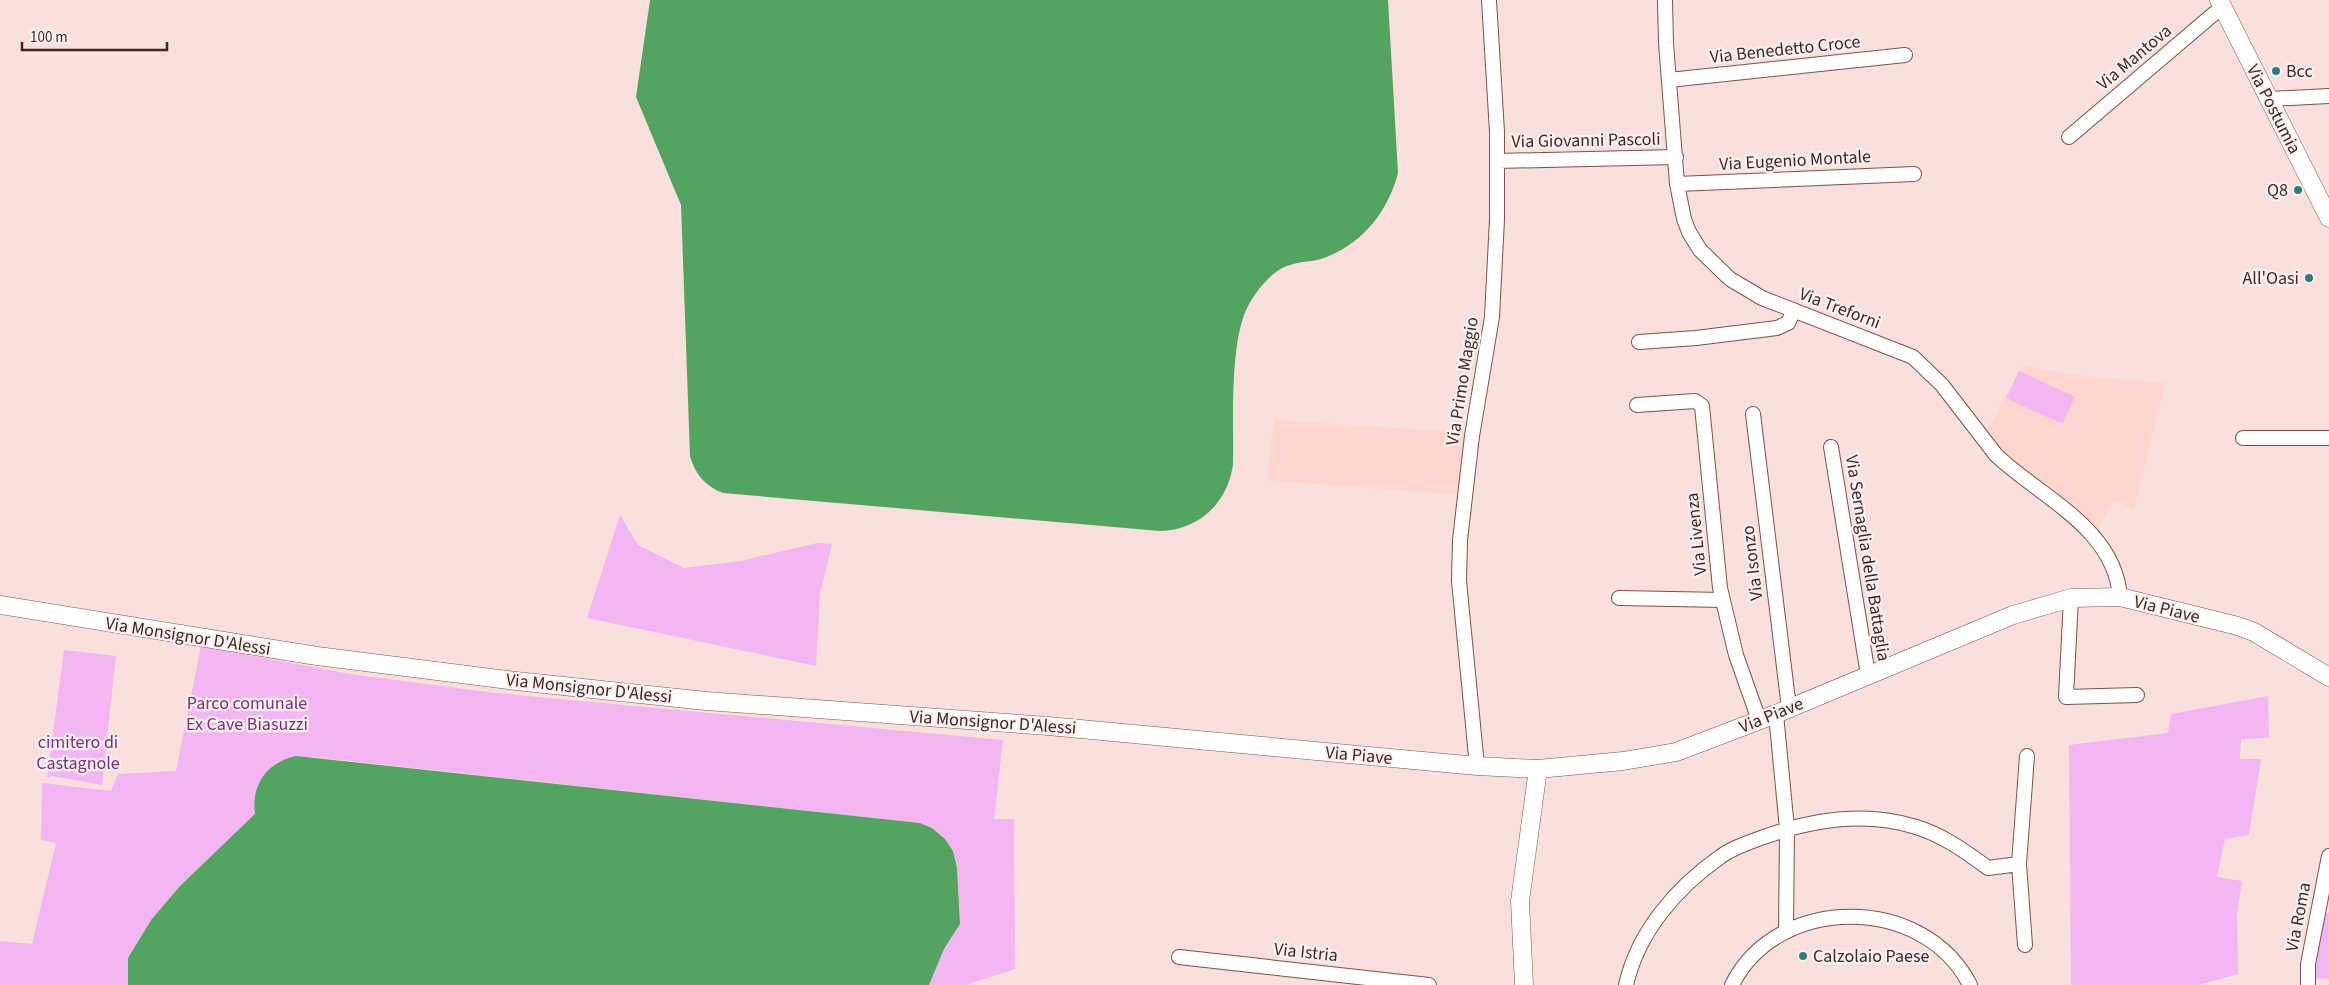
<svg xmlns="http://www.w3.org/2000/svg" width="2329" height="985" font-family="'Source Sans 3',sans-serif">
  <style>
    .built { fill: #fed5cf }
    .green { fill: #f3b6f2 }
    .water { fill: #53a460 }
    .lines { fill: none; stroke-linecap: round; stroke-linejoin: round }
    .minor-casing { stroke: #814f49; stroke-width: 16 }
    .major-casing { stroke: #814f49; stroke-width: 19 }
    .minor { stroke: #fff; stroke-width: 14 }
    .major { stroke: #fff; stroke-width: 18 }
    .poi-dot { fill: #317982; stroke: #fdf1ef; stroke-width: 2 }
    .labels { text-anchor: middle; stroke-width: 4.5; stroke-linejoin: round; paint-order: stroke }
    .street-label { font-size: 18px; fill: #3e2725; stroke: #fdf1ef }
    .poi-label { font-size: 18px; fill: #3e2725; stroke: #fdf1ef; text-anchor: start }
    .park-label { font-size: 18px; fill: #7f2980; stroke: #fdf1ef }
  </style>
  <rect width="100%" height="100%" fill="#f9e0dd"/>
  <path class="built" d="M2022 366 2082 376 2165 383 2134 509 2113 501 2098 529 2059 496 2017 466 1986 434Z
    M1274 420 1470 433 1461 495 1267 480Z"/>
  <path class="green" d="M2019 371 2075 397 2062 424 2006 398Z
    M620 515 638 545 684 568 741 561 817 543 832 544 820 594 816 666 587 618Z
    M201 646 350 674 495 693 1003 740 994 819H1014L1015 969 966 985H929L944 949 960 924 957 868 953 851 945 839 932 828 920 823 312 757 277 762 267 771 256 814 180 886 151 920 128 958V985H0V941L32 944 56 843 41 840 42 783 111 791 118 774 176 771Z
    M64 650 116 656 102 785 52 776 47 778Z
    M2268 696 2269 738 2241 739 2240 759H2261L2249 835 2225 839 2217 877 2242 881 2237 913 2238 974 2199 985H2071L2069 745 2168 733 2171 714Z
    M2329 912V979L2311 978 2323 915Z"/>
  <path class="water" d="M650 0H1388L1398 173C1388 212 1362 244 1324 258 1313 262 1301 261 1290 265 1273 269 1256 291 1248 306 1229 342 1234 422 1233 464 1228 503 1199 530 1160 531L723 493C705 486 695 474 690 456L681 205 636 97Z
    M296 756 920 823 932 828 945 839 953 851 957 868 960 924 944 949 929 985H128V958L151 920 180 886 255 814C251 785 267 762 296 756Z"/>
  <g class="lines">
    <g class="minor-casing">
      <path id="minor" d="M1665 0 1666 43 1677 184 1684 219 1689 232 1700 250 1730 279 1762 298 1913 357 1942 385 1996 455C2040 497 2115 528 2120 597
        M1669 80 1905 55
        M2270 99 2329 96
        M2069 137 2223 6
        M1497 161 1676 157
        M1677 184 1914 174
        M1639 342 1696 338 1777 328 1788 323 1794 310
        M1637 405 1695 401 1702 406 1720 588 1736 655 1759 720
        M1753 414 1789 708
        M2243 438H2329
        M1831 447 1868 675
        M1619 598 1723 600
        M2071 598 2066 697 2137 695
        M1776 714 1787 829 1786 931
        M1477 766 1459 581 1460 540 1472 436 1492 317 1497 219V132L1489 0
        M2019 864 2027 756
        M1179 957 1429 985
        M1626 985C1638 932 1676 888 1720 857 1732 848 1747 843 1761 838 1810 820 1865 811 1916 827 1943 835 1966 852 1988 868L2019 864 2025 945
        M1732 985C1777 894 1924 894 1970 985
        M2308 985V964L2329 856"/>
    </g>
    <g class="major-casing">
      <path id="major" d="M2219 0 2329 218
        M0 605 317 656 516 681 706 701 1048 726 1477 766 1538 769 1623 761 1676 752 1776 714 2013 615 2071 598 2120 597 2238 626 2254 632 2329 677
        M1524 985 1520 901 1538 769"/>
    </g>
    <use href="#minor" class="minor"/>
    <use href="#major" class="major"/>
  </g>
  <g class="poi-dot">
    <circle cx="2276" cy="71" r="5"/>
    <circle cx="2298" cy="190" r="5"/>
    <circle cx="2309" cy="278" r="5"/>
    <circle cx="1803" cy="956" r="5"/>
  </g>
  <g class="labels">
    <g class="street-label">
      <text transform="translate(1785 49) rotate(-6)" y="6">Via Benedetto Croce</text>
      <text transform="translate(2134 57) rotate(-40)" y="6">Via Mantova</text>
      <text transform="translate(2274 109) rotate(63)" y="6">Via Postumia</text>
      <text transform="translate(1586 140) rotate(-1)" y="6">Via Giovanni Pascoli</text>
      <text transform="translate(1795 160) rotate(-3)" y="6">Via Eugenio Montale</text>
      <text transform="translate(1840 308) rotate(21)" y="6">Via Treforni</text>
      <text transform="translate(1462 381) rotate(-81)" y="6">Via Primo Maggio</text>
      <text transform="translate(1696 534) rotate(-96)" y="6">Via Livenza</text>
      <text transform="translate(1868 558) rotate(81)" y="6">Via Sernaglia della Battaglia</text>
      <text transform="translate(1752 563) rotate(-97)" y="6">Via Isonzo</text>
      <text transform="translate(2167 609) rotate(14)" y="6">Via Piave</text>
      <text transform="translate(188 636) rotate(9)" y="6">Via Monsignor D'Alessi</text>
      <text transform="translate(589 688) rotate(6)" y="6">Via Monsignor D'Alessi</text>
      <text transform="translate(1771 715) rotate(-22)" y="6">Via Piave</text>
      <text transform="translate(993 722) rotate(4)" y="6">Via Monsignor D'Alessi</text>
      <text transform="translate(1359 755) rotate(5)" y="6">Via Piave</text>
      <text transform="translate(2298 917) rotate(-79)" y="6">Via Roma</text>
      <text transform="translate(1306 952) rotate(6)" y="6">Via Istria</text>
    </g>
    <g class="poi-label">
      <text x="2286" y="77">Bcc</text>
      <text x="2288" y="196" text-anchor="end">Q8</text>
      <text x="2299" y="284" text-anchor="end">All'Oasi</text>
      <text x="1813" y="962">Calzolaio Paese</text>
    </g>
    <g class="park-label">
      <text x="247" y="709">Parco comunale<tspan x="247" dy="21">Ex Cave Biasuzzi</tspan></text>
      <text x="78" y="748">cimitero di<tspan x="78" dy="21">Castagnole</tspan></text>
    </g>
  </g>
  <path d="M22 42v8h145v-8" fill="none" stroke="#3e2725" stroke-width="2.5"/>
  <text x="30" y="42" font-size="15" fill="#3e2725" stroke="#fdf1ef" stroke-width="4" paint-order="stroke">100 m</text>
</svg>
